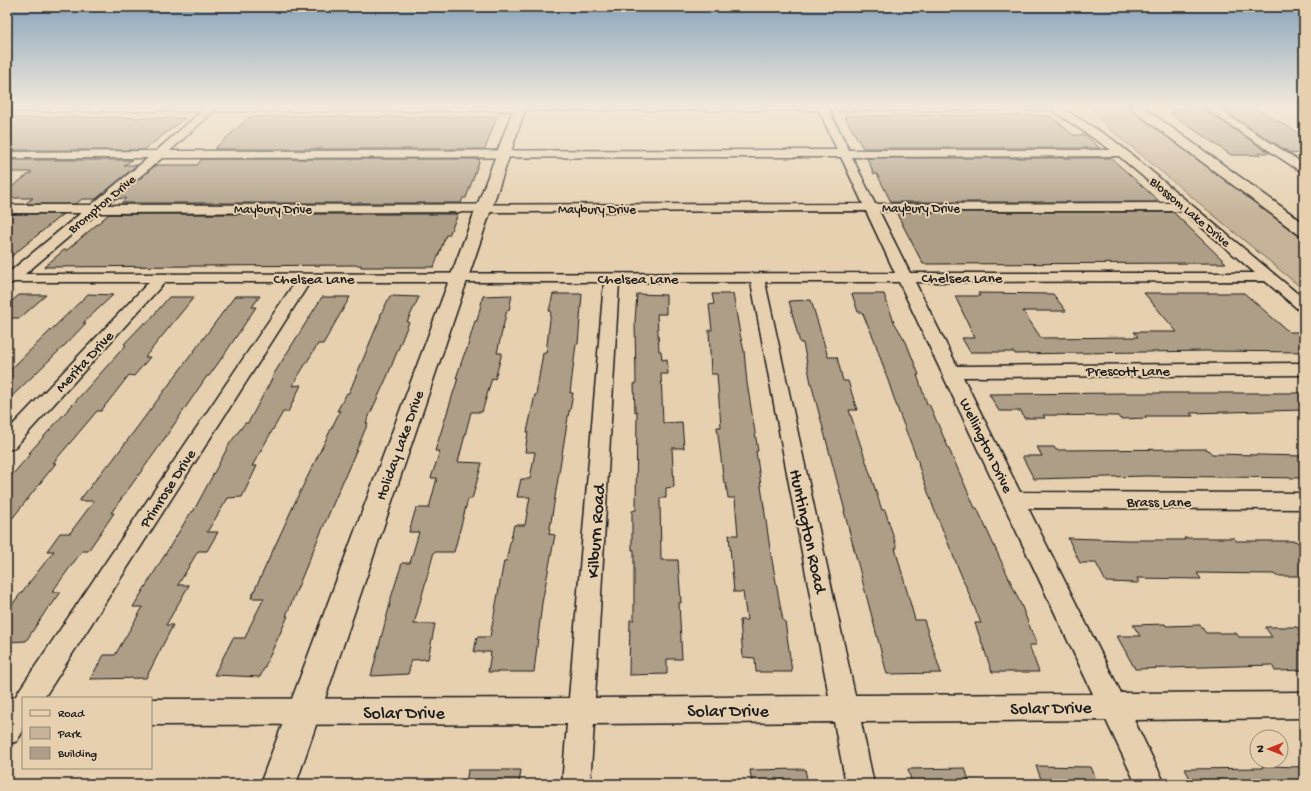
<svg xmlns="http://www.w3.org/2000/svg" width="1311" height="791" font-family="'Gochi Hand',sans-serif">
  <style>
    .green { fill: #c5b297; stroke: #70675a }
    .building { fill: #ae9e87; stroke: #1c1c1c }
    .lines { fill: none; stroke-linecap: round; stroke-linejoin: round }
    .street-casing { stroke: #1c1c1c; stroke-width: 3 }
    .secondary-casing { stroke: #1c1c1c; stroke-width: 3 }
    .street { fill: #e6d0af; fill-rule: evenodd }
    .secondary { fill: #e6d0af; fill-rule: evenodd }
    .labels { text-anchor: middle; stroke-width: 4; stroke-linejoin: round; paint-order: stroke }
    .far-street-label { font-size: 13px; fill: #1c1c1c; stroke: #e6d0af }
    .street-label { font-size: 15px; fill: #1c1c1c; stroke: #e6d0af }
    .near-street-label { font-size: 18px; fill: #1c1c1c; stroke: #e6d0af }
  </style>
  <rect width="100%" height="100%" fill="#e6d0af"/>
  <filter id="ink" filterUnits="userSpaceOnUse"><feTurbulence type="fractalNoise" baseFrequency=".025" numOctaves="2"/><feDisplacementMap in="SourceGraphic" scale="8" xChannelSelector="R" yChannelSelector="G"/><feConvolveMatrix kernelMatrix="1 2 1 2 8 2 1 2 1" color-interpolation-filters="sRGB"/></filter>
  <g filter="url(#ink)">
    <path class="green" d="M1092 107H1131L1304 236V290L1105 125Z"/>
    <path class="building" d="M1255 108 1304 136V154L1290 153 1220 109Z
      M1168 109H1203L1270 153H1258L1261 155H1231L1170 113H1173Z
      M1022 115 1051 116 1073 135H1085L1100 148H863L844 116Z
      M300 116 341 117H497L485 149H214L250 117Z
      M69 117 170 118H185L144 150H7V118Z
      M867 158H1111L1160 202H891L877 174H874Z
      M202 159H480L466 198H463L461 203H121L126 198 116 199 156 165H197Z
      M7 160H132L124 165H137L96 199H82L76 204H25L33 198H7V190L32 172H7Z
      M896 212H1173L1226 263 923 264Z
      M10 214H63L7 260V217Z
      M109 214H458L449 235H446L434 267H361V265L44 267 64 250H67Z
      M978 293 1053 294 1066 311H1023L1041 338 1138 337 1134 332H1177L1144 293H1244L1289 332H1304V352L1207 351 1015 354 1014 352H970L962 338H975L955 296H980Z
      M88 294 113 295 83 323H86L65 345 7 401V369H11Z
      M553 294H582L578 344H576L570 393H573L570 411H569L549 534 555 535 542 603 534 672H488L491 652H474L477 637H490L504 561H506L514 525H525L530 497H517L521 479H530L535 452H525L528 432H527L535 395H536L543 353H546L551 311H549Z
      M637 294 666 295V314H657L659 351H661L662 360 667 359 668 374H661L663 423 682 422 684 448H672L674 487 666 488V498H660L661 560H678L681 603H679L682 659H667V674L629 675 630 620H634V550H632V511L636 510 637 411 635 412 634 384H636L635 321Z
      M712 294H733L740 334 744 351 747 383 758 451H756L770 549 783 621H785L792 672H756L755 658 743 657 740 620H747L743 592H734L729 535H738L735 498H728L726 483H724L717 427H721L717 374H711L709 330H712L709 305 714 304Z
      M852 294H884L894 322 906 342 919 375H917L927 404H929L975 508H977L1022 607 1037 645H1029L1039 672H992L975 623H981L934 509 918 464H919L898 410 874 339 862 312H858Z
      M19 295H46L20 318H7V305Z
      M512 295 509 310H507L497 353H502L495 379 492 378 482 412H471L458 462 482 463 472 499H468L454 552H434L414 624H435L428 659 412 660 408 674 371 676 390 604H389L402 563H410L419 532H409L416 508H429L437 478H431L440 451H435L458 378H456L465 352H466L475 321H477L483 296Z
      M235 296H260L252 307H256L226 352 209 376H207L156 451 111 513H114L88 551H82L52 592H61L51 606H49L26 641 7 642V611L54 551H47L60 533H70L94 501H79L107 465H109Z
      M390 296 419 297 407 322H409L387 377 366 423H368L309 560 286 616H288L260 677 214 675 233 638H245L250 626 264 598H251L297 498 340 411H337L347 393H349L381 316H380Z
      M169 297H194L145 357H150L134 376 129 375 101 411H97L53 463H56L7 525V481L31 453H29L126 345 124 344 144 323H147Z
      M322 297H350L323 344H318L292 386 301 385 288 412H283L252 466H257L242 497 228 498 207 532H218L207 551H198L178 585H189L166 625H173L146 678 90 679 104 655H115L143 607H133L191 512H193L230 443 245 423H248L273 377H272Z
      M811 300 828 357H837L843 381H848L857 410H849L882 510H885L897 548H895L915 620H924L941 673 887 674 844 511H845L811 383 803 343H800L789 301Z
      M1127 393H1304V410L1190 413 1193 416H1145L1147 418 1120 419 1118 416 1043 415 1045 418H1024L1021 411H999L989 394Z
      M1037 447H1054L1056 450 1207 449 1212 454 1304 456V478L1145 476 1034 479 1022 456H1042Z
      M1068 538 1126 540H1185L1184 538H1234L1236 541H1296L1304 551V576H1276L1274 574 1197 573 1201 579 1137 578 1139 583 1106 582 1096 563H1080Z
      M1165 624 1166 626 1200 625 1206 633H1236L1239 637H1272L1265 627H1297L1304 637V670L1275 671 1272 665 1135 669 1117 636H1140L1133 625Z
      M1036 766 1091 767 1098 784H1043Z
      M1262 766 1304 767V784H1193L1185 769 1263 768Z
      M965 768 970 784H912L908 769Z
      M805 769 808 784H752L750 770Z
      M468 770H521L519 784H466Z"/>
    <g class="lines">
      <g class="street-casing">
        <path id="street" d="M7 107H1061L1112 139 1127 151 1304 299V312L1299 310 1265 281 915 282 957 366 1304 363V375L963 377 1020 492 1304 493V509L1028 508 1121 693 1304 692V718L1134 720 1165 784H1136L1106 720 861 722 874 784H846L834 722 594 724 590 784H562L567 724 151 725V699L569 698 604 282H310L44 698H23V731L17 741 7 745C7 731 1 703 16 696L20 689 295 282H165L14 448 7 450V431L149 282H14L7 285V274L81 213H7V205H91L148 158H7V152L156 151 202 111H7ZM819 110 837 150 170 151 214 111ZM829 110H1052L1111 150H849ZM1119 156 1174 203 875 204 852 157ZM841 157 863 204 106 205 162 158ZM866 211 895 273 25 274 97 213ZM879 211H1183L1255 273H910ZM619 282H751L829 696 595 698ZM765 282H899L1093 694 855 695Z
          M1203 107H1215L1304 164V173L1300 171Z"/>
      </g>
      <g class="secondary-casing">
        <path id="secondary" d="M514 107H526L296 784H260Z
          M1129 107H1143L1304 223V236L1298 234Z"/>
      </g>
      <use href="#street" class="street"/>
      <use href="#secondary" class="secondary"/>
    </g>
  </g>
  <linearGradient id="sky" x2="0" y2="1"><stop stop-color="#88a4bb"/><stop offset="0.49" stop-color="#f4eadb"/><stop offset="1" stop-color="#f4eadb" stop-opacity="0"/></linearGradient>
  <rect width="1311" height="218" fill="url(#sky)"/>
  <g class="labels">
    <g class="far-street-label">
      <text transform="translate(101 203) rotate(-40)" y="5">Brompton Drive</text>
      <text x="921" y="212">Maybury Drive</text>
      <text x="273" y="213">Maybury Drive</text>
      <text x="597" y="213">Maybury Drive</text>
      <text transform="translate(1191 211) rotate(40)" y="5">Blossom Lake Drive</text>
    </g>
    <g class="street-label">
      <text x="962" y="282">Chelsea Lane</text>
      <text x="314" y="283">Chelsea Lane</text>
      <text x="638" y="283">Chelsea Lane</text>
      <text transform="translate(84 361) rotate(-47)" y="5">Merita Drive</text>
      <text x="1128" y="375">Prescott Lane</text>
      <text transform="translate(399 445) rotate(-70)" y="5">Holiday Lake Drive</text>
      <text transform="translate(987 445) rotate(64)" y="5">Wellington Drive</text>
      <text transform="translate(167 488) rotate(-57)" y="5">Primrose Drive</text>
      <text x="1159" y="506">Brass Lane</text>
    </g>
    <g class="near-street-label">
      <text transform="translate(595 531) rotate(-86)" y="6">Kilburn Road</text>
      <text transform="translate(809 531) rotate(78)" y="6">Huntington Road</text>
      <text transform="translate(1051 707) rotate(-1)" y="6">Solar Drive</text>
      <text x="728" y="716">Solar Drive</text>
      <text x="404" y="718">Solar Drive</text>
    </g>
  </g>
  <rect width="1311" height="791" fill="none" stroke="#e6d0af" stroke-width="24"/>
  <rect x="12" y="12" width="1287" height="767" fill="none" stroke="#1c1c1c" stroke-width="1.5" filter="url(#ink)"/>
  <rect x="22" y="697" width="130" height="72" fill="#e6d0af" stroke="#958874"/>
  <rect x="30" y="710" width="20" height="6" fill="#e6d0af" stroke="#958874"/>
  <text x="58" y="717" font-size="12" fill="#1c1c1c">Road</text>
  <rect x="30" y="727" width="20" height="12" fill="#c5b297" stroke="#958874"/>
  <text x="58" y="737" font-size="12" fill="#1c1c1c">Park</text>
  <rect x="30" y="747" width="20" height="12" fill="#ae9e87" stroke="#958874"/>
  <text x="58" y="757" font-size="12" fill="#1c1c1c">Building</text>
  <g transform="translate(1269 749) rotate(270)"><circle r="19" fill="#e6d0af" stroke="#958874"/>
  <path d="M0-3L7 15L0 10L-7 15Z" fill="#c8321e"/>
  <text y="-6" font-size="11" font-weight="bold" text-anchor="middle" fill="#1c1c1c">N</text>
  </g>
</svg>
